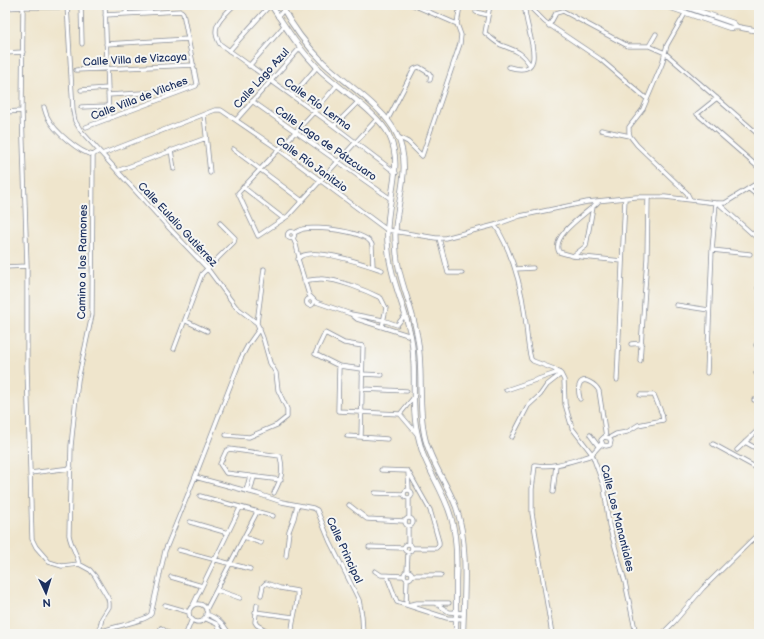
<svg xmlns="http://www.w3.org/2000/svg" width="764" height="639" font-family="'Balsamiq Sans',sans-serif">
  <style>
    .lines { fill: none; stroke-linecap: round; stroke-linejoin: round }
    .minor-casing { stroke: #858a95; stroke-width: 5 }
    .major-casing { stroke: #858a95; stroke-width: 6 }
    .minor { stroke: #fff; stroke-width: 3.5 }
    .major { stroke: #fff; stroke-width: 4.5 }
    .labels { text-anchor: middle; stroke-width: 4; stroke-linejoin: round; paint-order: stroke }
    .street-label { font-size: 11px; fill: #1b2f5e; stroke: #f6f6f2 }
  </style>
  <rect width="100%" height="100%" fill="#f6f6f2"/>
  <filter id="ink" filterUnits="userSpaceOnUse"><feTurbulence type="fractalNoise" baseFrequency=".025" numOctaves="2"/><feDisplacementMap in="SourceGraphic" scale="8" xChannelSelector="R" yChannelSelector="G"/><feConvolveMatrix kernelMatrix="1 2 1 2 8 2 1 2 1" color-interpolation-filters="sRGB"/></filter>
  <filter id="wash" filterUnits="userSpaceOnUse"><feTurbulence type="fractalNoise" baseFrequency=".012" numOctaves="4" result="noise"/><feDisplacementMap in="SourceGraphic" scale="16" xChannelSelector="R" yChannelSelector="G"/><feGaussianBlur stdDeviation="0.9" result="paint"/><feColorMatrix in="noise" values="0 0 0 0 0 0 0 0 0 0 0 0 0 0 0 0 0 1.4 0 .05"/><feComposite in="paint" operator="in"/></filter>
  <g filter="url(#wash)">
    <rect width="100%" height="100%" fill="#efe5cc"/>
  </g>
  <g filter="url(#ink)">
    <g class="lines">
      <g class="minor-casing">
        <path id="minor" d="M23 5 22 111 27 266V368L32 539 36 547 49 562 62 566 79 564 90 570 95 576 108 598 109 603V607L102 618 99 632
          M67 5 73 111 75 121 81 131 171 230 207 268 236 307 257 323 263 338 270 363 276 373 278 390 287 409V417L277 425 249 437 226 435
          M81 5 82 44
          M105 5 109 119
          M234 5C223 17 209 26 220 44L334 126 396 173
          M413 5 457 24
          M490 5 485 33C490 37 495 42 501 45 516 51 521 51 530 65
          M528 5 545 22 600 59 647 99
          M5 8 23 7H67
          M476 12 488 15
          M686 12 667 45 662 64 643 109 629 127V132L630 136 637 145 687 193 690 199
          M126 13 127 5
          M278 17 287 5
          M457 24 460 5
          M549 26 556 13 563 11 628 46H649L665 53 759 135
          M106 44 188 39
          M649 46 656 34
          M229 51 270 5
          M5 53 23 52
          M249 66 284 26
          M509 67C554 80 522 24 525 5
          M76 70 194 65
          M337 85 314 112 238 193 258 236 288 216 377 119
          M81 90 108 88
          M108 95 159 92 174 94
          M292 96 317 67
          M717 98 697 114 759 168
          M252 101 391 199
          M44 107C45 110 46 115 48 118 54 131 80 153 93 155
          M81 107 108 106
          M5 112 22 111
          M204 115 210 173
          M388 119 414 69 419 67 429 73 431 76 430 80
          M236 120 300 48
          M334 126 358 102
          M86 127 196 86 197 84 183 13 181 11 105 15
          M601 130 630 136
          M398 137 408 142 422 156 460 44 461 35 457 24
          M233 149 301 200
          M171 150 174 169
          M102 154 215 110H221L278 149 387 230 436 238H445L495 225 520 216 587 202 636 197H665L716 203H725L759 182
          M117 171 206 138
          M243 187 284 219
          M749 189 759 197
          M598 202C589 212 550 235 559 252L573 256 622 261
          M718 203 759 240
          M495 225C512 252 521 285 525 316 527 330 527 345 531 359L533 361 554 369 561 374 564 380 565 404 572 428 592 454 604 487 609 525 625 582 636 634
          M287.5 235a3.5 3.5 0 1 1 7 0a3.5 3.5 0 1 1-7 0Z
          M294 233C297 232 300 230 303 229 316 226 368 231 372 245L373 267
          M293 238 296 245 299 257
          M439 238 448 273H462
          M712 250 750 254
          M573 256 586 246 593 207
          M5 267 27 266
          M515 269 533 268
          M382 270C367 265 309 244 298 259L309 295 316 302 351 314 383 320 397 325 405 315
          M304 281C310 280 315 279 320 279 336 278 367 291 381 298L386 308 382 327
          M758 288H759
          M306.5 302a3.5 3.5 0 1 1 7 0a3.5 3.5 0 1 1-7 0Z
          M676 305 709 310
          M351 314 357 319 411 336
          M758 315H759
          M186 321 207 331
          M257 323 264 269
          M631 344 642 343
          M756 345H759
          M174 349 202 274 234 242 235 238 220 223
          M640 361 647 258 648 197
          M339 366 338 411 400 414 417 434
          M707 373 712 250 716 203
          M756 373H759
          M362 374 382 375
          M617 380 625 198
          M362 389 407 391
          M506 390 559 372
          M580 399C579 395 578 390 579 386 582 374 596 385 599 391L606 437
          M754 400H759
          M400 414 414 397
          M590 435 598 446
          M347 436 387 439
          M361 437 363 346 344 343 325 333 315 354 339 366 362 369
          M512 437 528 406 540 395 547 385 561 374
          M609 438 611 441 610 445 606 446 603 445 601 440 604 437 609 438 616 434 627 432 638 425 663 420 662 414 654 395H640
          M745 442 759 450
          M713 444 755 467 757 470 759 483
          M737 450 759 429
          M381 470 408 471
          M408 471 430 510 439 542V545L436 548H412
          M408 472 409 490
          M30 473 71 468
          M195 477 258 494 282 502 313 508 317 510 330 542 359 600 362 616 363 634
          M404 494a4 4 0 1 1 8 0a4 4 0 1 1-8 0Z
          M246 491 250 476
          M250 492 254 477
          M553 492 556 465
          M274 493C281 479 284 473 280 456L229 449 226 451 220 464 226 473 281 480
          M375 493 404 494
          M200 496 273 516
          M409 498V517
          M349 505 367 519 404 521
          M405 522a4 4 0 1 1 8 0a4 4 0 1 1-8 0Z
          M190 522 228 533
          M408 526V544
          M244 537 261 543
          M404 548a4 4 0 1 1 8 0a4 4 0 1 1-8 0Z
          M369 547 404 548
          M179 550 250 569
          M286 556 289 531 294 518 297 505
          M79 564C77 554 71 546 69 535L71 446 75 407 78 380 92 315 93 155 99 151
          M404 575a4 4 0 1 1 8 0a4 4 0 1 1-8 0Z
          M375 571 381 575 403 576
          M407 571 408 553
          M412 575H441
          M387 576 397 602 447 618 463 619
          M171 577 202 586
          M217 590 240 598
          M261 595 263 586 266 583 280 588 297 591C299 604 291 621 292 634
          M435 603 449 612 463 613
          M189 613a9 9 0 1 1 18 0a9 9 0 1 1-18 0Z
          M165 605 189 612
          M193 605 240 508
          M257 605 255 622 257 625 272 634
          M406 605 407 580
          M407 605 417 603H449
          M206 610 257 512
          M255 612 293 617
          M206 614C218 618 223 623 229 634
          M204 618 217 624 223 634
          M161 628 170 634
          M95 634C107 627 146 622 151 614L165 551 195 477 241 358 248 345 260 328
          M186 634 192 619
          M552 634 532 513V489L535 466V465C554 468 571 461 589 456L592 454 602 443
          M662 634 674 622 703 588 759 533"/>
      </g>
      <g class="major-casing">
        <path id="major" d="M271 5C286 28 301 52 321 71 339 88 379 114 389 135 399 156 395 176 391 199 388 215 386 231 388 247 390 278 405 307 411 337 417 368 411 397 416 427 418 436 420 445 423 454 431 475 445 495 451 517 457 537 457 558 456 579 456 597 456 616 456 634
          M281 5C292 26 307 46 324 63 346 84 385 108 397 135 410 162 401 189 397 216 395 227 395 237 396 247 397 277 412 305 417 335 424 369 417 404 425 438 431 463 447 483 456 507 469 543 464 596 463 634
          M663 5 730 28 737 27 759 31
          M681 5 733 23 737 27"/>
      </g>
      <use href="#minor" class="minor"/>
      <use href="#major" class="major"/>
    </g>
  </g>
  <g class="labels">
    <g class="street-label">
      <text transform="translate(135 59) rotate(-3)" y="4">Calle Villa de Vizcaya</text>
      <text transform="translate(261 78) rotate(-48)" y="4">Calle Lago Azul</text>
      <text transform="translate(139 98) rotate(-21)" y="4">Calle Villa de Vilches</text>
      <text transform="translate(318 104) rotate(36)" y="4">Calle Río Lerma</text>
      <text transform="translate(326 143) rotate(35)" y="4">Calle Lago de Pátzcuaro</text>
      <text transform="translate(312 164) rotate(36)" y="4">Calle Río Janitzio</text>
      <text transform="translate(178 224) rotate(47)" y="4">Calle Eulalio Gutiérrez</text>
      <text transform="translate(82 262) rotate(-89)" y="4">Camino a los Ramones</text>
      <text transform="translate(618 518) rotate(76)" y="4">Calle Los Manantiales</text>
      <text transform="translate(345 550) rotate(65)" y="4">Calle Principal</text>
    </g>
  </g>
  <rect width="764" height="639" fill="none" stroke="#f6f6f2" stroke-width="20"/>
  <g transform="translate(46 593) rotate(176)" stroke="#f6f6f2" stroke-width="3" paint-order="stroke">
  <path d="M0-3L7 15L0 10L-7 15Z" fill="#1b2f5e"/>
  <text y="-6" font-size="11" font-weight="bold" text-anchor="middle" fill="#1b2f5e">N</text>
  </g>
</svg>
